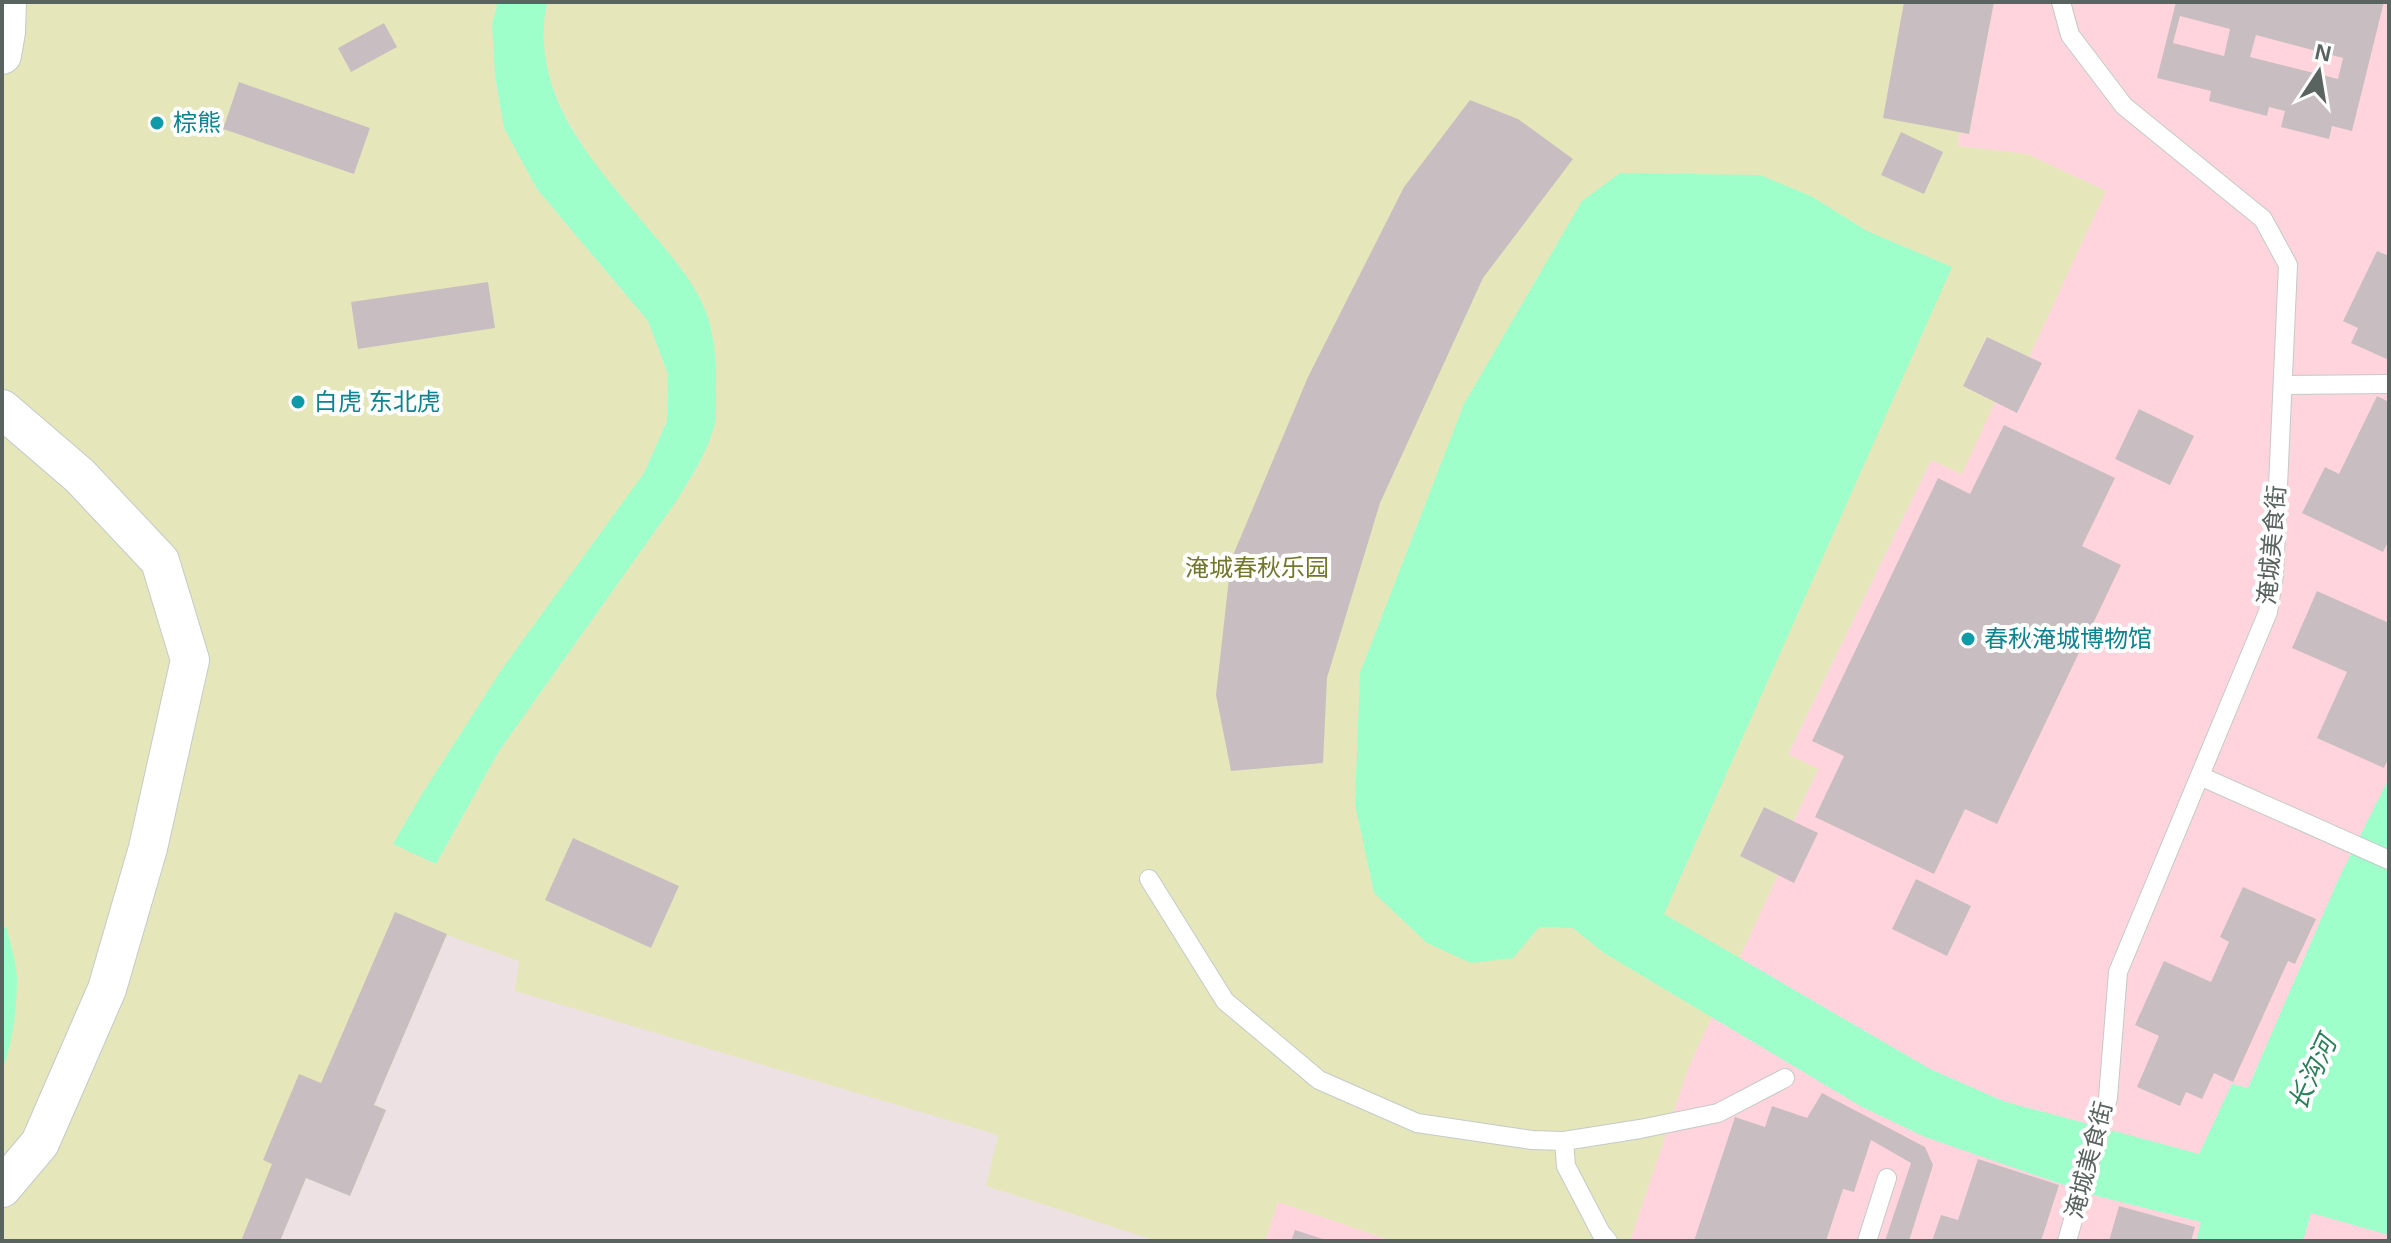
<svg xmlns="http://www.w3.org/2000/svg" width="2391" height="1243" font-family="Helvetica,'Noto Sans SC',sans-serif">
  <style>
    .commercial { fill: #ffd4dd }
    .green { fill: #e5e7bb }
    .water { fill: #9fffcb }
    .building { fill: #c8bec1; fill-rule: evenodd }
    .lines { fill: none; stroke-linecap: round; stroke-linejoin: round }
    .lane-casing { stroke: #c3cac8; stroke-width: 20 }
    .street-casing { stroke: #c3cac8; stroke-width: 40 }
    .lane { stroke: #fff; stroke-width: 18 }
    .street { stroke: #fff; stroke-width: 38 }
    .culture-dot { fill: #0f9aa8; stroke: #fff; stroke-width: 3 }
    .labels { text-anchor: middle; stroke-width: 8; stroke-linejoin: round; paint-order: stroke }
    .culture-label { font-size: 24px; fill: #0d838f; stroke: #fff; text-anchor: start }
    .street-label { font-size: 24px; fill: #59635f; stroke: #fff }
    .park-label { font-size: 24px; fill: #72772c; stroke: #fff }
    .water-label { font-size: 26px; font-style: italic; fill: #2b7f58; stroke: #fff }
  </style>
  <rect width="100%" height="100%" fill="#ede1e3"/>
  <path class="commercial" d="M1994 2H2389V1241H1630L1689 1066 1778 875 1740 856 1764 807 1794 821 1818 770 1788 755 1932 459 1962 473 1994 402 1963 386 1987 337 2028 356 2027 154 1958 146 1959 132 1969 134Z
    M1278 1201 1392 1241H1265Z"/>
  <path class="green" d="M2 2H498L492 24 495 76 504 128 537 189 648 321 668 374 667 421 644 473 394 844 436 864 499 751 675 503 700 463 591 158C557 107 534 65 547 2H1994L1969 134 1959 133 1958 146 2027 154 2106 191 2029 357 1986 337 1963 386 1995 402 1962 474 1931 460 1788 754 1818 769 1793 822 1764 807 1740 856 1778 875 1689 1066 1630 1241H1392L1278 1202 1265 1241H1157L986 1186 998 1135 515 991 519 961 447 935 374 1104 386 1110 350 1196 306 1178 280 1241H2Z"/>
  <path class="water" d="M498 2H547C527 101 602 171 659 241 677 263 696 286 706 312 714 335 717 361 716 385 716 398 717 415 714 427 706 455 690 479 675 503L499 751 436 864 393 844 422 794 502 669 644 473 667 421 668 374 648 321 537 189 504 128 495 76 492 24Z
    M1620 173 1760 175 1811 196 1867 231 1952 267 1664 914 1930 1069 2003 1101 2199 1154 2232 1084 2248 1088 2339 878 2389 778V1235L2311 1213 2303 1241H2196L2201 1222 2093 1195 1925 1137 1862 1107 1604 953 1573 928 1539 927 1513 958 1471 963 1427 943 1374 893 1355 804 1360 673 1464 404 1582 201Z
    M2 925 7 928C10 944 16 961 17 977 17 1006 13 1044 2 1070Z"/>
  <path class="building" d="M1904 2H1994L1969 134 1883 118Z
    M2176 2H2384L2352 131 2332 126 2329 139 2281 127 2285 111 2269 107 2267 116 2209 101 2211 91 2157 78ZM2180 16 2230 29 2224 56 2173 43ZM2256 35 2343 58 2338 79 2250 57Z
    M384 23 397 47 351 72 338 48Z
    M239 82 370 128 354 174 223 129Z
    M1470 100 1518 119 1573 159 1483 278 1380 503 1327 678 1323 763 1231 771 1216 695 1231 560 1308 377 1404 187Z
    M1901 132 1943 152 1924 194 1881 175Z
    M2377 251 2389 256V360L2351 343 2358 328 2343 321Z
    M488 282 495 328 358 349 351 302Z
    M1987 337 2042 363 2017 413 1963 386Z
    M2377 396 2389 402V540L2383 552 2302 513 2325 467 2339 474Z
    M2139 409 2194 436 2170 485 2115 459Z
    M2004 425 2115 478 2082 546 2121 565 1997 824 1965 809 1934 874 1815 817 1844 756 1812 741 1938 478 1970 494Z
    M2317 591 2389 623V757L2384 768 2317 738 2347 672 2292 648Z
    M1764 807 1818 833 1794 883 1740 856Z
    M573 838 679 886 651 948 545 900Z
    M1916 879 1971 906 1947 956 1892 929Z
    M2243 887 2316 919 2295 964 2288 961 2233 1082 2214 1073 2202 1099 2186 1092 2180 1106 2137 1087 2159 1036 2135 1025 2164 961 2211 982 2229 942 2220 937Z
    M395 912 447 934 374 1105 386 1110 350 1196 306 1178 280 1241H241L272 1164 263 1160 299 1074 321 1083Z
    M1822 1093 1925 1147 1933 1165 1909 1241H1885L1911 1163 1871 1140 1854 1192 1843 1189 1826 1241H1694L1735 1117 1765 1127 1772 1106 1807 1118Z
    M1978 1159 2059 1185 2041 1241H1932L1941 1215 1958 1220Z
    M2119 1206 2195 1227 2191 1241H2109Z
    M1295 1230 1326 1240V1241H1291Z"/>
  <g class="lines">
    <g class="lane-casing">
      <path id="lane" d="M2061 2 2070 35 2124 106 2263 219 2288 265 2274 575 2268 612 2118 972 2108 1098 2067 1241
        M2283 385 2389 384
        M2200 776 2389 860
        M1149 879 1225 1001 1319 1080 1417 1123 1532 1140 1564 1141 1640 1129 1718 1113 1785 1078
        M1564 1141 1566 1166 1601 1233 1608 1241
        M1867 1241 1887 1178"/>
    </g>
    <g class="street-casing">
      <path id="street" d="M2 55 6 32 7 2
        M2 409 80 476 160 561 190 660 148 848 107 989 40 1143 2 1188"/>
    </g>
    <use href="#lane" class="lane"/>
    <use href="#street" class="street"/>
  </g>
  <g class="culture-dot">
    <circle cx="157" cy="123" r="8"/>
    <circle cx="298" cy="402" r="8"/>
    <circle cx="1968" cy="639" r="8"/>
  </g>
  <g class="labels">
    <g class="culture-label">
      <text x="173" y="131">棕熊</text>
      <text x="314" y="410">白虎 东北虎</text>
      <text x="1984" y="647">春秋淹城博物馆</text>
    </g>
    <g class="street-label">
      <text transform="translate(2272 545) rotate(-85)" y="8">淹城美食街</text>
      <text transform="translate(2089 1160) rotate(-75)" y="8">淹城美食街</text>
    </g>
    <g class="park-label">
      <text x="1257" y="576">淹城春秋乐园</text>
    </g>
    <g class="water-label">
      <text transform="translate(2312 1073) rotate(-65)" y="9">长沟河</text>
    </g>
  </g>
  <rect width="2391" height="1243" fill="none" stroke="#59635f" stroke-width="8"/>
  <g transform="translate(2319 72) rotate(12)" stroke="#ffffff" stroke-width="6" paint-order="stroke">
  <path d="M0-6L14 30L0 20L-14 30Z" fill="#59635f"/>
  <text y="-12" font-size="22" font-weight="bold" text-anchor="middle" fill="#59635f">N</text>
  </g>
</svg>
